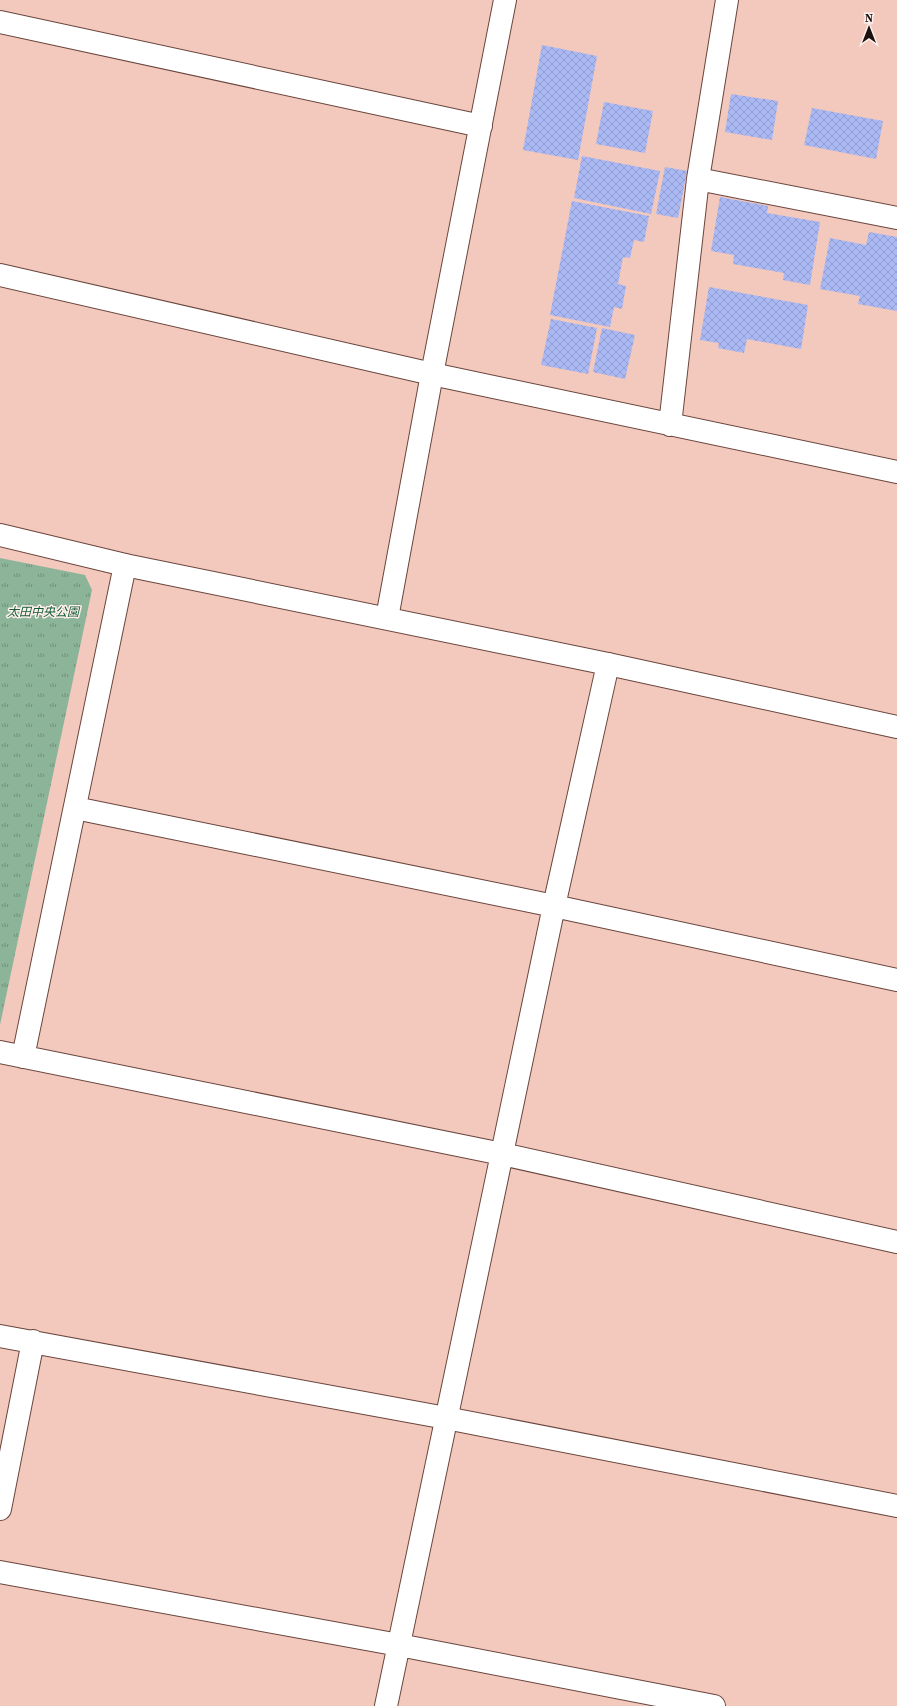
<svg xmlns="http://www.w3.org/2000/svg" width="897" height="1706" font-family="'Source Serif 4','Noto Sans JP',serif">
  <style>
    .grass { fill: url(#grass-tufts) }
    .building { fill: url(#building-cross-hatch) }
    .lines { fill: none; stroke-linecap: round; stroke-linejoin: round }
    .minor-casing { stroke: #6a463d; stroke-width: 24 }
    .tertiary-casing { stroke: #6a463d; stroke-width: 24 }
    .minor { stroke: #fff; stroke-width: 22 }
    .tertiary { stroke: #fff; stroke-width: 22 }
    .labels { text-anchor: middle; stroke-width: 3; stroke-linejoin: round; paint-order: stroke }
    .park-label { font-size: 12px; font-style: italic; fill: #145b35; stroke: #fef0ed }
  </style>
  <defs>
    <pattern id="grass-tufts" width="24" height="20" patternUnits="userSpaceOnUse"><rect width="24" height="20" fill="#8bb498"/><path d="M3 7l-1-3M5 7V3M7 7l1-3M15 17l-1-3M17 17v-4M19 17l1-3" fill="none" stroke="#71917a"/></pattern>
    <pattern id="building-cross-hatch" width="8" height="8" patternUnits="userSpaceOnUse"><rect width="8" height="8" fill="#aab8f4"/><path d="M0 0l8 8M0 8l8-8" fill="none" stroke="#929dd0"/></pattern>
  </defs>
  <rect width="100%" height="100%" fill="#f3c8bd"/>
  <path class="grass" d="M0 558 85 575 92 590 0 1025Z"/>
  <path class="building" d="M542 45 597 56 578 160 523 150Z
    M731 94 778 101 772 140 725 132Z
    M604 102 653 111 645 153 596 144Z
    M812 108 883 121 876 159 804 145Z
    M582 156 660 171 651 214 574 198Z
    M665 167 687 171 678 218 656 214Z
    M720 197 768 206 767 213 820 222 810 285 783 280 784 273 733 264 734 255 711 251Z
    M572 201 649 216 644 242 634 240 630 258 623 257 618 284 626 286 622 309 614 307 610 327 550 315Z
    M869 232 897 237V311L858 304 860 296 820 289 830 238 866 245Z
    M709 287 808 305 801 349 747 339 744 353 718 348 719 343 700 340Z
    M551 319 597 328 588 374 541 365Z
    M602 328 635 335 625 379 593 372Z"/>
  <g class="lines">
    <g class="minor-casing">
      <path id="minor" d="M0 22 481 126
        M698 179 897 218
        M0 275 432 374 897 472
        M670 425 698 179 727 0
        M387 618 432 374 505 0
        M75 808 554 906 897 980
        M0 1052 502 1154 897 1242
        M23 1057 125 565
        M0 1336 446 1418 897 1506
        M0 1509 33 1341
        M0 1572 399 1645 714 1706
        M386 1706 554 906 608 664"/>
    </g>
    <g class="tertiary-casing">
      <path id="tertiary" d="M0 535 125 565 608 664 897 727"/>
    </g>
    <use href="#minor" class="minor"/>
    <use href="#tertiary" class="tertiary"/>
  </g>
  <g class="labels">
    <g class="park-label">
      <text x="43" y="616">太田中央公園</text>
    </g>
  </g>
  <g transform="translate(869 28)" stroke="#fef0ed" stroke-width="3" paint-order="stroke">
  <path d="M0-3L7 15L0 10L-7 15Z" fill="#1e100c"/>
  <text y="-6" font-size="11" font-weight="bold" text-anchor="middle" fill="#1e100c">N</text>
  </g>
</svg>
